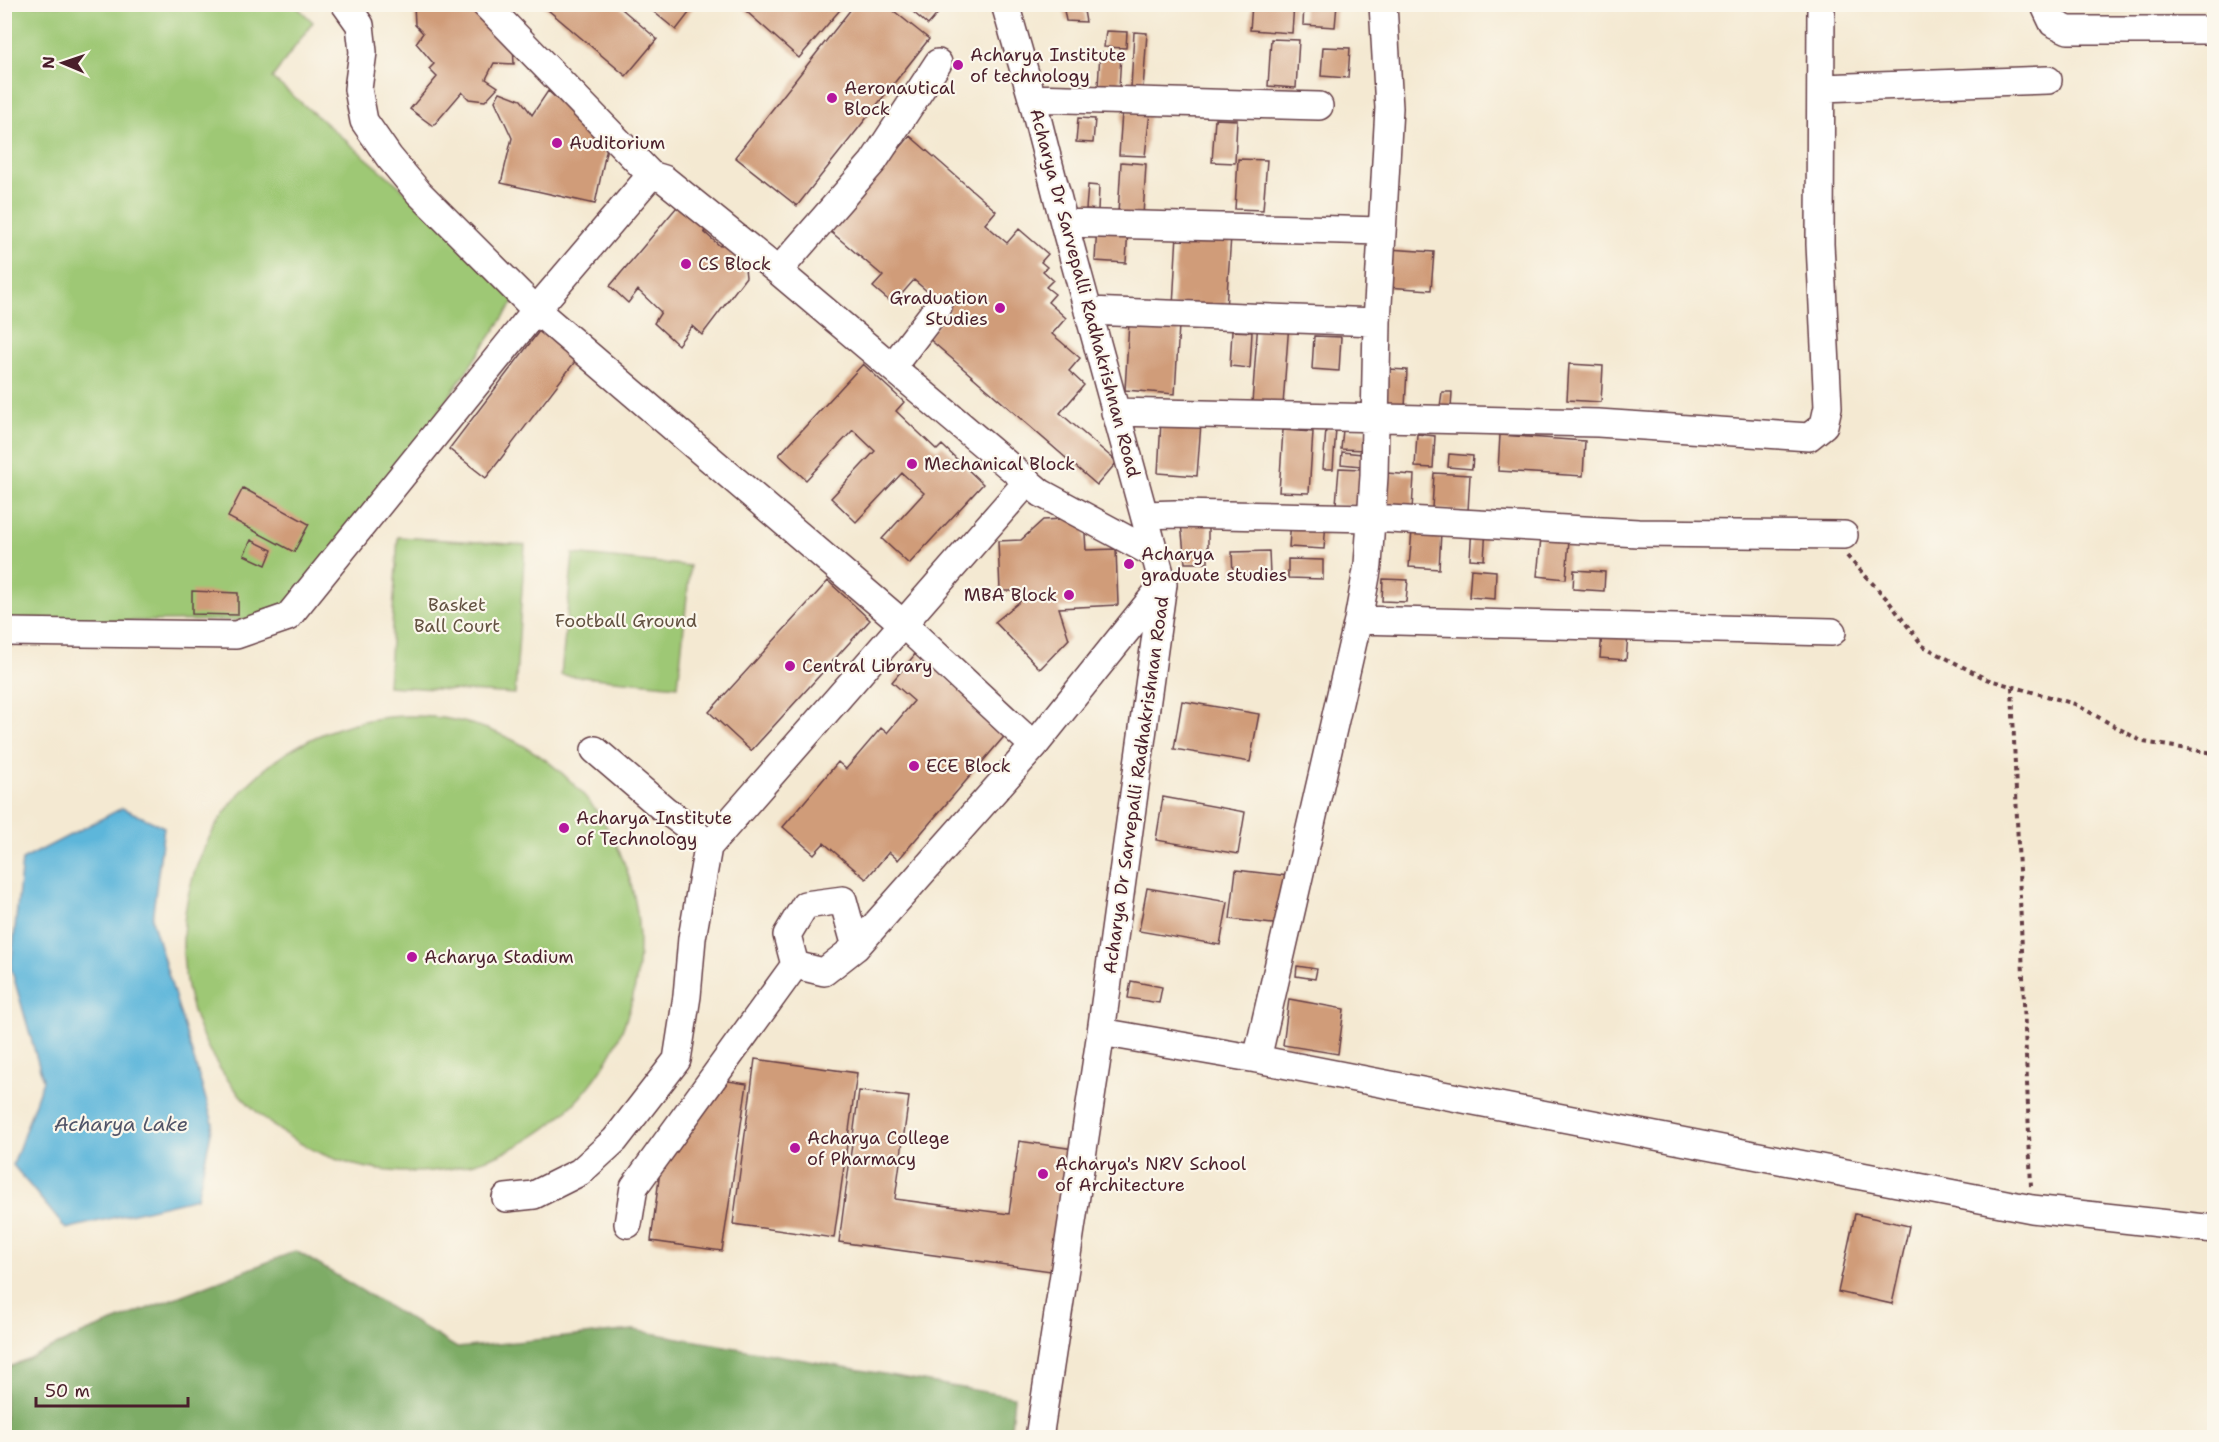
<svg xmlns="http://www.w3.org/2000/svg" width="2219" height="1442" font-family="'Shantell Sans',sans-serif">
  <style>
    .green { fill: #9ec875; stroke: #747450; stroke-width: 1.5 }
    .forest { fill: #7eac66; stroke: #646648; stroke-width: 1.5 }
    .water { fill: #5db6da; stroke: #546a82; stroke-width: 1.5 }
    .building { fill: #d09c79 }
    .lines { fill: none; stroke-linecap: round; stroke-linejoin: round }
    .minor-casing { stroke: #643d44; stroke-width: 30 }
    .path { stroke: #643d44; stroke-width: 4; stroke-dasharray: 4.5 4.5; stroke-linecap: butt }
    .minor { stroke: #fff; stroke-width: 27 }
    .poi-dot { fill: #b5179e; stroke: #fbf7ec; stroke-width: 2 }
    .labels { text-anchor: middle; stroke-width: 4.5; stroke-linejoin: round; paint-order: stroke }
    .poi-label { font-size: 18px; fill: #4a1f2b; stroke: #fbf7ec; text-anchor: start }
    .street-label { font-size: 18px; fill: #4a1f2b; stroke: #fbf7ec }
    .park-label { font-size: 18px; fill: #635241; stroke: #fbf7ec }
    .water-label { font-size: 20px; font-style: italic; fill: #515468; stroke: #fbf7ec }
  </style>
  <rect width="100%" height="100%" fill="#fbf7ec"/>
  <filter id="ink" filterUnits="userSpaceOnUse"><feTurbulence type="fractalNoise" baseFrequency=".0167" numOctaves="2"/><feDisplacementMap in="SourceGraphic" scale="12" xChannelSelector="R" yChannelSelector="G"/><feConvolveMatrix kernelMatrix="1 2 1 2 8 2 1 2 1" color-interpolation-filters="sRGB"/></filter>
  <filter id="wash" filterUnits="userSpaceOnUse"><feTurbulence type="fractalNoise" baseFrequency=".008" numOctaves="4" result="noise"/><feDisplacementMap in="SourceGraphic" scale="24" xChannelSelector="R" yChannelSelector="G"/><feGaussianBlur stdDeviation="1.35" result="paint"/><feColorMatrix in="noise" values="0 0 0 0 0 0 0 0 0 0 0 0 0 0 0 0 0 1.4 0 .05"/><feComposite in="paint" operator="in"/></filter>
  <g filter="url(#wash)">
    <rect width="100%" height="100%" fill="#f4e9d2"/>
    <path class="green" d="M5 5H295L313 22 272 78 522 290 358 530 278 620 5 622Z
      M398 537 525 545 515 694 388 686Z
      M573 554 690 566 678 686 561 675Z
      M183 944a228 228 0 1 1 456 0a228 228 0 1 1-456 0Z"/>
    <path class="forest" d="M296 1251 457 1348 634 1330 1014 1397 1010 1437H5V1369L87 1332Z"/>
    <path class="water" d="M122 808 164 827 152 920 213 1123 197 1198 66 1229 13 1165 43 1080 11 968 22 860Z"/>
    <g id="blocks">
      <path class="building" d="M414 4H466L513 45 514 64 494 63 486 79 498 87 485 101 469 99 462 92 433 126 410 109 437 77 429 69 434 64 416 43 423 33 415 25Z
        M541 4H616L657 39 626 76Z
        M644 4H696L676 30Z
        M738 4H845L799 58Z
        M855 4H885L929 39 797 206 735 157Z
        M904 4H933L940 11 928 25Z
        M1252 4H1294L1292 33 1250 30Z
        M1304 4H1337L1335 27 1303 25Z
        M1063 5H1083L1086 22 1066 21Z
        M1106 31 1127 32 1126 48 1104 47Z
        M1134 32 1147 33 1143 89 1131 88Z
        M1271 39 1299 40 1296 88 1268 86Z
        M1323 47 1350 48 1348 78 1321 76Z
        M1100 52 1121 54 1119 89 1098 87Z
        M548 91 586 124 607 147 595 204 501 183 512 138 495 101 500 92 521 100 532 115Z
        M1122 112H1150L1145 156 1119 155Z
        M1078 118 1095 119 1093 143 1076 142Z
        M1215 119 1237 120 1235 163 1212 162Z
        M910 136 996 211 985 224 1007 243 1019 229 1048 254 1041 262 1047 267 1043 271 1053 280 1046 287 1055 294 1048 302 1066 318 1052 334 1080 358 1069 371 1084 385 1060 413 1117 462 1097 485 927 337 950 311 914 280 893 304 873 287 883 276 830 231Z
        M1238 159 1267 160 1263 210 1235 209Z
        M1121 162 1146 164 1143 216 1118 214Z
        M1088 185 1099 186 1098 210 1086 209Z
        M682 201 707 223 704 232 720 246 729 239 743 251 746 277 702 335 692 326 678 345 654 323 661 312 638 290 628 303 610 286Z
        M1097 225 1128 227 1126 263 1095 261Z
        M1177 233 1231 236 1226 309 1173 306Z
        M1388 249 1434 252 1431 290 1386 287Z
        M1258 321 1289 323 1283 405 1252 403Z
        M1129 322 1179 325 1175 394 1125 390Z
        M540 330 577 359 486 478 449 449Z
        M1232 331 1252 332 1250 368 1230 366Z
        M1314 336 1341 337 1339 371 1312 369Z
        M863 364 904 402 896 411 937 450 942 445 983 484 909 564 882 539 924 493 902 473 856 522 831 498 875 451 853 430 806 480 779 455Z
        M1569 364 1603 366 1601 402 1567 400Z
        M1388 369 1407 370 1405 407 1386 406Z
        M1442 392H1452L1451 407H1440Z
        M1161 421 1201 423 1197 476 1158 473Z
        M1326 429H1336L1333 469H1323Z
        M1283 430 1313 432 1309 493 1279 492Z
        M1343 430 1367 432 1365 450 1341 449Z
        M1417 434 1435 436 1433 468 1415 467Z
        M1500 435 1585 441 1583 476 1498 471Z
        M1342 452 1362 454 1361 466 1341 464Z
        M1449 454 1473 456 1472 469 1448 467Z
        M1339 468 1361 469 1359 506 1336 504Z
        M1386 473 1414 475 1412 510 1384 508Z
        M1434 473 1470 475 1468 511 1432 509Z
        M243 488 309 524 294 552 228 517Z
        M1084 518 1086 550 1116 549 1118 605 1059 608 1069 639 1040 669 995 622 1024 598 1017 591H1000L998 541 1021 540 1043 520Z
        M1291 519 1326 521 1324 549 1289 547Z
        M1181 523 1208 524V563H1185Z
        M1472 526 1486 527 1484 560 1470 559Z
        M1412 530 1441 532 1439 569 1409 567Z
        M1541 538 1569 540 1566 579 1537 576Z
        M251 540 272 550 266 565 244 555Z
        M1269 551 1270 575 1233 576 1232 552Z
        M1288 559 1323 560V579L1288 578Z
        M1471 569 1496 571 1495 599 1469 597Z
        M1574 570 1605 572 1604 591 1573 589Z
        M1383 579 1408 580 1406 602 1382 601Z
        M828 581 870 620 751 751 709 712Z
        M192 591 238 593V615L192 614Z
        M1602 632 1628 634 1626 660 1600 658Z
        M917 652 1008 732 898 860 889 852 866 879 824 843 814 854 783 827 838 762 846 769 881 728 887 733 914 701 892 682Z
        M1182 701 1259 714 1250 762 1174 749Z
        M1163 797 1245 812 1238 854 1156 840Z
        M1236 870 1288 876 1282 925 1230 919Z
        M1147 888 1228 902 1220 945 1139 931Z
        M1297 966 1317 969 1315 979 1296 976Z
        M1131 981 1162 987 1159 1003 1128 998Z
        M1289 999 1344 1009 1338 1054 1283 1045Z
        M755 1059 857 1073 834 1238 733 1224Z
        M716 1079 747 1084 722 1251 651 1241 661 1163Z
        M859 1091 909 1097 895 1199 1009 1214 1019 1141 1074 1149 1058 1272 839 1242Z
        M1855 1214 1909 1226 1892 1304 1838 1292Z"/>
    </g>
  </g>
  <g filter="url(#ink)">
    <use href="#blocks" fill-opacity="0" stroke="#643d44" stroke-width="1.5"/>
    <g class="lines">
      <g class="minor-casing">
        <path id="minor" d="M345 4 360 25 363 52 358 89 364 121 389 157 419 193 536 310 902 623 1034 746
          M485 4 651 175
          M1005 4 1032 98 1064 223 1163 584 1101 1032 1039 1438
          M2044 4 2053 23 2068 30H2214
          M1821 88 2048 80
          M1032 98 1319 106
          M1064 223 1382 231
          M778 271 873 162 938 63
          M1088 311 1377 322
          M892 367 938 307
          M1115 412 1598 423 1809 437 1824 425 1828 407 1820 244 1821 4
          M1145 515 1175 514 1371 518 1638 533 1844 535
          M1358 620 1832 632
          M4 632 236 635 288 617 536 310 651 175 664 179 778 271 1041 493 1156 555
          M595 750 665 810 693 830 708 847
          M795 965 787 935 805 905 843 900 856 947
          M1101 1032 1257 1059 2032 1209 2214 1229
          M1257 1059 1358 620 1368 565 1374 476 1377 322 1389 108 1383 4
          M506 1198 534 1195 580 1172 615 1140 677 1060 687 996 692 938 708 847 1027 482
          M628 1224 634 1187 795 965 824 972 856 947 1034 746 1163 585"/>
      </g>
      <path class="path" d="M1847 556 1886 598 1923 646 1986 679 2075 704 2143 742 2214 753
        M2012 687 2031 1187"/>
      <use href="#minor" class="minor"/>
    </g>
  </g>
  <g class="poi-dot">
    <circle cx="958" cy="65" r="6"/>
    <circle cx="832" cy="98" r="6"/>
    <circle cx="557" cy="143" r="6"/>
    <circle cx="686" cy="264" r="6"/>
    <circle cx="1000" cy="308" r="6"/>
    <circle cx="912" cy="464" r="6"/>
    <circle cx="1129" cy="564" r="6"/>
    <circle cx="1069" cy="595" r="6"/>
    <circle cx="790" cy="666" r="6"/>
    <circle cx="914" cy="766" r="6"/>
    <circle cx="564" cy="828" r="6"/>
    <circle cx="412" cy="957" r="6"/>
    <circle cx="795" cy="1148" r="6"/>
    <circle cx="1043" cy="1174" r="6"/>
  </g>
  <g class="labels">
    <g class="poi-label">
      <text x="970" y="61">Acharya Institute<tspan x="970" dy="21">of technology</tspan></text>
      <text x="844" y="94">Aeronautical<tspan x="844" dy="21">Block</tspan></text>
      <text x="569" y="149">Auditorium</text>
      <text x="698" y="270">CS Block</text>
      <text x="988" y="304" text-anchor="end">Graduation<tspan x="988" dy="21">Studies</tspan></text>
      <text x="924" y="470">Mechanical Block</text>
      <text x="1141" y="560">Acharya<tspan x="1141" dy="21">graduate studies</tspan></text>
      <text x="1057" y="601" text-anchor="end">MBA Block</text>
      <text x="802" y="672">Central Library</text>
      <text x="926" y="772">ECE Block</text>
      <text x="576" y="824">Acharya Institute<tspan x="576" dy="21">of Technology</tspan></text>
      <text x="424" y="963">Acharya Stadium</text>
      <text x="807" y="1144">Acharya College<tspan x="807" dy="21">of Pharmacy</tspan></text>
      <text x="1055" y="1170">Acharya's NRV School<tspan x="1055" dy="21">of Architecture</tspan></text>
    </g>
    <g class="street-label">
      <text transform="translate(1085 293) rotate(75)" y="6">Acharya Dr Sarvepalli Radhakrishnan Road</text>
      <text transform="translate(1136 785) rotate(-82)" y="6">Acharya Dr Sarvepalli Radhakrishnan Road</text>
    </g>
    <g class="park-label">
      <text x="457" y="611">Basket<tspan x="457" dy="21">Ball Court</tspan></text>
      <text x="626" y="627">Football Ground</text>
    </g>
    <g class="water-label">
      <text x="121" y="1131">Acharya Lake</text>
    </g>
  </g>
  <rect width="2219" height="1442" fill="none" stroke="#fbf7ec" stroke-width="24"/>
  <g transform="translate(63 63) rotate(272)" stroke="#fbf7ec" stroke-width="4.5" paint-order="stroke">
  <path d="M0-4.5L10 22L0 15L-10 22Z" fill="#4a1f2b"/>
  <text y="-9" font-size="16" font-weight="bold" text-anchor="middle" fill="#4a1f2b">N</text>
  </g>
  <path d="M36 1397v9h152v-9" fill="none" stroke="#4a1f2b" stroke-width="3"/>
  <text x="45" y="1397" font-size="18" fill="#4a1f2b" stroke="#fbf7ec" stroke-width="4.5" paint-order="stroke">50 m</text>
</svg>
